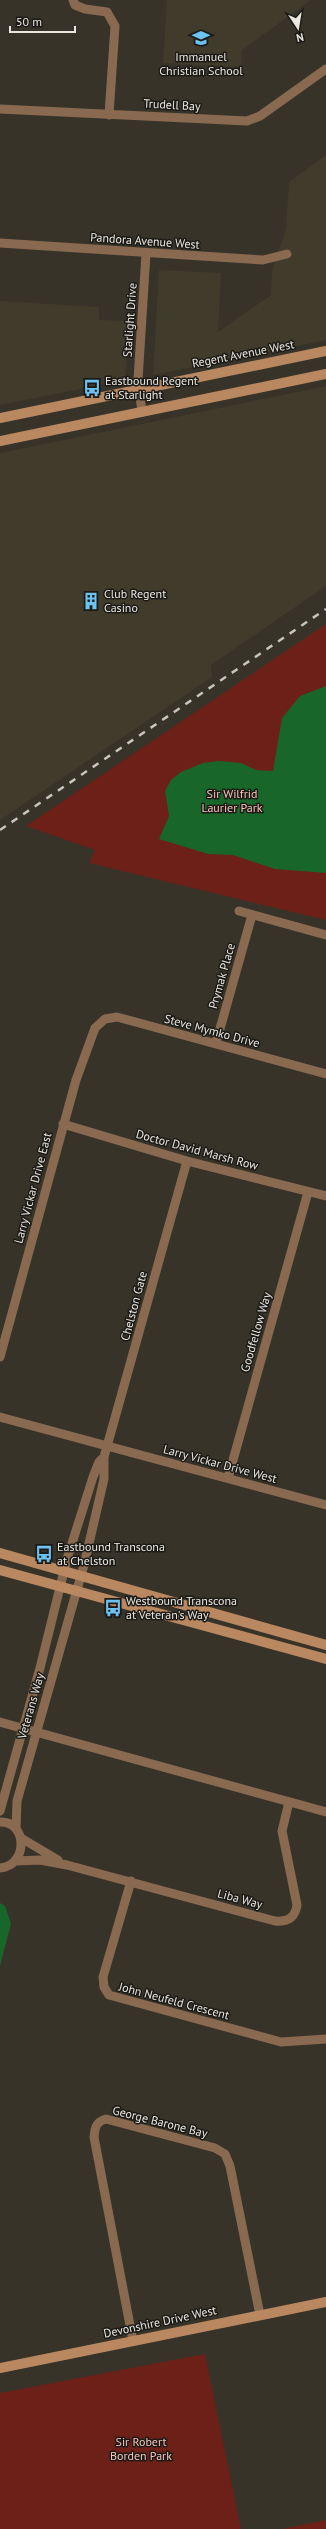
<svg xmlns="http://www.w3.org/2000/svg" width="326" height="2529" font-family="'PT Sans',sans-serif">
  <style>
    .built { fill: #413b2b }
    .green { fill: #6c2018 }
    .water { fill: #186629 }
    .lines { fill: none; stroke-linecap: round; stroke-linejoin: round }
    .street { stroke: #896a51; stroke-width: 9 }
    .secondary { stroke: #ba8860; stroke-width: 10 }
    .rail { stroke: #c8c5be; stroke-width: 2.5; stroke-dasharray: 7 7; stroke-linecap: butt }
    .labels { text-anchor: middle; stroke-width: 3; stroke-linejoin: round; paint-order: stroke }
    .poi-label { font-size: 12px; fill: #eae7e1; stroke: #1c1a16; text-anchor: start }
    .street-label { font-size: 12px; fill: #eae7e1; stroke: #1c1a16 }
    .park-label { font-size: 12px; fill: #f8c5bc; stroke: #1c1a16 }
  </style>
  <rect width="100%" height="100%" fill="#373329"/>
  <path class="built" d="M167 0H311L242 50 241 67 163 63Z
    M326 155V340L153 375 159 270 221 273 218 332 271 295 272 271 286 229 289 182Z
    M0 301 99 307V320L128 321 125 380 0 405Z
    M326 386V586L211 665 212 677 0 820V453Z"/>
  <path class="green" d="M326 624V920L89 863 95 850 26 826Z
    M205 2354 241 2529H0V2393Z
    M326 2520V2529H282Z"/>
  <path class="water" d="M326 686V873L275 869 233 855 208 854 159 839 169 816 165 791 171 780 181 772 203 763 218 761 241 763 256 770 273 771 282 718 300 696Z
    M0 1903 5 1906 11 1924 0 1966Z"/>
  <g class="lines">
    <path class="street" d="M73 0 75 5 85 9 107 12 115 26 109 115
      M0 109 247 121 260 116 326 69
      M0 243 263 260 287 254
      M142 412 138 380 146 254
      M239 911 326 935
      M216 1043 252 915
      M63 1124 187 1161 326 1196
      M0 1357 76 1080 95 1028 105 1019 117 1017 326 1074
      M0 1417 326 1505
      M228 1478 308 1192
      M0 1722 326 1812
      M0 1811 40 1668 67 1559 93 1477 99 1462 104 1457
      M0 1822C28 1821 28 1866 0 1868
      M16 1828 17 1801 84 1565 104 1479V1457L187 1161
      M21 1838 58 1860
      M16 1861 40 1860 67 1865 275 1921C288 1922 295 1918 297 1905L282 1831 289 1802
      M131 1881 103 1977 104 1987 109 1995 281 2042 326 2039
      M133 2341 94 2137C95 2127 96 2122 106 2119L215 2148 225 2154 230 2166 260 2315"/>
    <path class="secondary" d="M0 418 326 351
      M0 441 326 374
      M0 1553 326 1645
      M0 1570 326 1659
      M0 2368 326 2302"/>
    <path class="rail" d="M0 830 326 609"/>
  </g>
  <defs>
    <g id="school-bare" transform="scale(1.38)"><path d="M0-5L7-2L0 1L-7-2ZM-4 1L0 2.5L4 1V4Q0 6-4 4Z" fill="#6cc3f2" stroke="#1c1a16" stroke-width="2.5" paint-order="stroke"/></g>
    <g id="bus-bare" transform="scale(1.38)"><path d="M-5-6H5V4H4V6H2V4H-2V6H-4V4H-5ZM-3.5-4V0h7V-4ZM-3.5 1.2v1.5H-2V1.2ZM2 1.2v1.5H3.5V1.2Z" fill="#6cc3f2" stroke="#1c1a16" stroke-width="2.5" paint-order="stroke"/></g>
    <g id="building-bare" transform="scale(1.38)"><path d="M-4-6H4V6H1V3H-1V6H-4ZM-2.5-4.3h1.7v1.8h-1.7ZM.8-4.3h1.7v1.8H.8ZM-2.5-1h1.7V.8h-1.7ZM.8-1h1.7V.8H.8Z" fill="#6cc3f2" stroke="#1c1a16" stroke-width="2.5" paint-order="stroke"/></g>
  </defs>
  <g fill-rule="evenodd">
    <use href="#school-bare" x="201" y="38"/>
    <use href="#bus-bare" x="92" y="388"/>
    <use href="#building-bare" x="91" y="601"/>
    <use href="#bus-bare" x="44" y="1554"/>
    <use href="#bus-bare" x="113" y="1608"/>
  </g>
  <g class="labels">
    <g class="poi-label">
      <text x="201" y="61" text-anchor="middle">Immanuel<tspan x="201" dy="14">Christian School</tspan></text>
      <text x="105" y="385">Eastbound Regent<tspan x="105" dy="14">at Starlight</tspan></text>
      <text x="104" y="598">Club Regent<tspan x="104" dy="14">Casino</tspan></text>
      <text x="57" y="1551">Eastbound Transcona<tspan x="57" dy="14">at Chelston</tspan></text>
      <text x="126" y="1605">Westbound Transcona<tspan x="126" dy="14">at Veteran's Way</tspan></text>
    </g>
    <g class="street-label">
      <text transform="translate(172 105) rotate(3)" y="4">Trudell Bay</text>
      <text transform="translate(145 241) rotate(4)" y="4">Pandora Avenue West</text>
      <text transform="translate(130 320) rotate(-86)" y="4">Starlight Drive</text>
      <text transform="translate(243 354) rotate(-11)" y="4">Regent Avenue West</text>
      <text transform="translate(222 976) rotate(-74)" y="4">Prymak Place</text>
      <text transform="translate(212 1031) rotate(15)" y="4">Steve Mymko Drive</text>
      <text transform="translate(197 1150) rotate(15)" y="4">Doctor David Marsh Row</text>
      <text transform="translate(33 1188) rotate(-75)" y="4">Larry Vickar Drive East</text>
      <text transform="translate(134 1306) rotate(-75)" y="4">Chelston Gate</text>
      <text transform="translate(256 1332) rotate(-74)" y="4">Goodfellow Way</text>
      <text transform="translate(220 1464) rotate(15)" y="4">Larry Vickar Drive West</text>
      <text transform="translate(31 1706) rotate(-74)" y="4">Veterans Way</text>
      <text transform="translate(240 1899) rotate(15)" y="4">Liba Way</text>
      <text transform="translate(174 2001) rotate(15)" y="4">John Neufeld Crescent</text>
      <text transform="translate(160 2122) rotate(14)" y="4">George Barone Bay</text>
      <text transform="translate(160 2322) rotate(-12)" y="4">Devonshire Drive West</text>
    </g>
    <g class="park-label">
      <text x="232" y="798">Sir Wilfrid<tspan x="232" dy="14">Laurier Park</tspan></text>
      <text x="141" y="2446">Sir Robert<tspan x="141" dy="14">Borden Park</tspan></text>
    </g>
  </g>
  <g transform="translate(298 28) rotate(168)" stroke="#1c1a16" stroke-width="3" paint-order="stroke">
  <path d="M0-3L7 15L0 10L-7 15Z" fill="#eae7e1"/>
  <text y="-6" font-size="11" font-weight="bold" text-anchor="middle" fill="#eae7e1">N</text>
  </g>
  <path d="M10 26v6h65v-6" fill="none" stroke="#eae7e1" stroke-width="2"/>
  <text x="16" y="26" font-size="12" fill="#eae7e1" stroke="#1c1a16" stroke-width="3" paint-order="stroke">50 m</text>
</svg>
